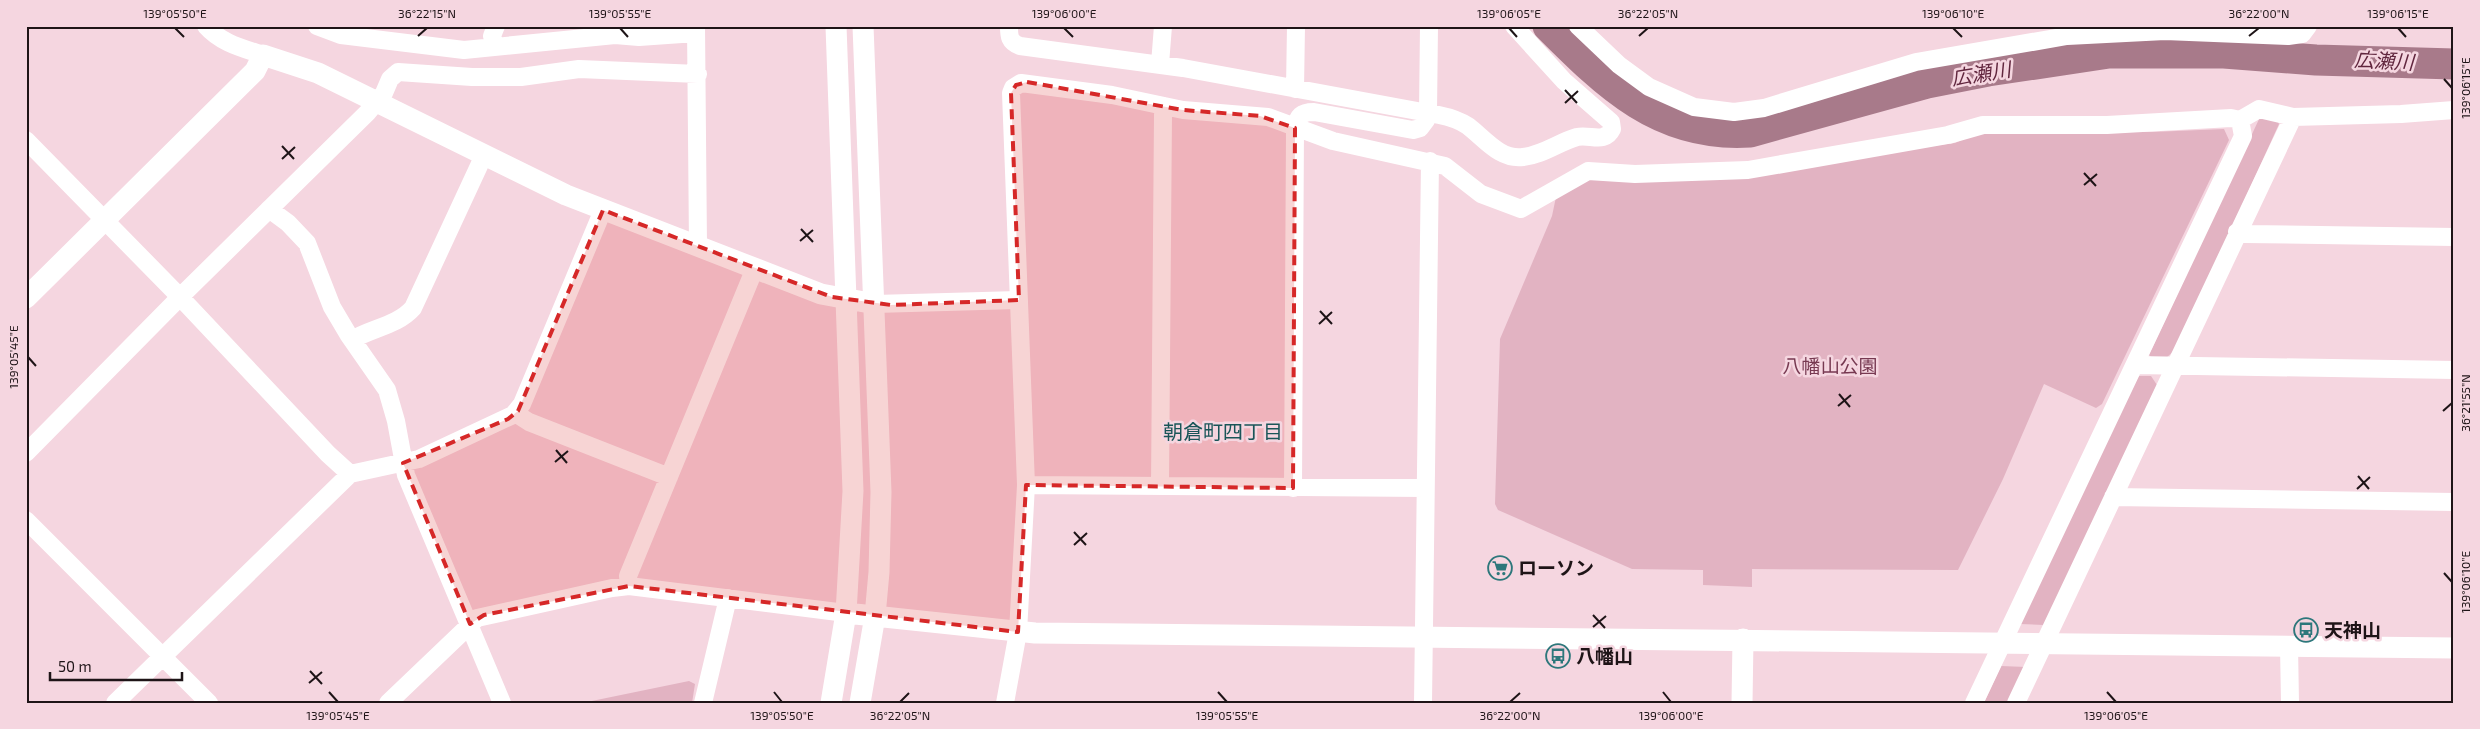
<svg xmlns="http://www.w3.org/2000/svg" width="2480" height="729" font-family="'Exo 2','Noto Sans JP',sans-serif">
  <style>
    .park { fill: #e2b3c2 }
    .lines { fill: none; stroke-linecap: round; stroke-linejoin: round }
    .river { stroke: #a87a8a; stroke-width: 31 }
    .minor { stroke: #fff; stroke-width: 18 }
    .tertiary { stroke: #fff; stroke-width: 21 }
    .marked { fill: #d62828; fill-opacity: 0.2; stroke: #d62828; stroke-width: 4; stroke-dasharray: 10 6; stroke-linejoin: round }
    .ticks { fill: none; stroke: #1e1417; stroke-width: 2 }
    .labels { text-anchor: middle; stroke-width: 5; stroke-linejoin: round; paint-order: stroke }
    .park-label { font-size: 19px; fill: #773951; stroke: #f5d6e0 }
    .poi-label { font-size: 19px; font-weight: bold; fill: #1e1417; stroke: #f5d6e0; text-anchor: start }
    .water-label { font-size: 20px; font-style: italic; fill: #61263e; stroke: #f5d6e0 }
    .neighbourhood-label { font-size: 20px; fill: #195558; stroke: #f5d6e0 }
    .neatline { fill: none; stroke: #1e1417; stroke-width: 2 }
    .ticks-label { font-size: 12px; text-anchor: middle; fill: #1e1417 }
  </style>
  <rect width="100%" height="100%" fill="#f5d6e0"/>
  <path class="park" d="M2260 117 2278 122 2279 124 2177 348 2165 359 2154 360 2149 355Z
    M2224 129 2229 140 2102 404 2096 408 2044 384 2003 479 1958 570 1752 569V587L1703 585V570L1632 569 1498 510 1495 504 1500 339 1552 216 1556 197 1587 177 1823 160 1955 143 1979 132H2152Z
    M2139 376H2151L2157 385 2044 625 2020 624 2134 382Z
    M2001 666 2026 667 2009 703H1984Z
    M689 681 695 684 692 703H582Z"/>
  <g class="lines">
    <path class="river" d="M1548 26C1607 85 1660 138 1750 132L1927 83 1988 71 2109 53H2224L2316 60 2454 64"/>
    <path class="minor" d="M206 26C221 43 242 48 263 55
      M317 26 341 35 464 50 615 35 639 37 696 33
      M696 26 698 246
      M1009 26C1009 36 1009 42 1020 46L1183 68 1439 115C1449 117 1459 120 1468 126 1485 139 1500 160 1523 157 1543 155 1559 142 1577 137 1590 134 1605 144 1612 129L1611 122 1564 81 1514 26
      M1578 26 1619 65 1649 87 1694 107 1734 112 1764 108 1916 62 2067 36 2165 31 2288 36 2302 34 2308 26
      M495 46 492 36 496 26
      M1160 64 1163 26
      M1295 89 1296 26
      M26 140 180 297 328 454 350 474 419 459 513 415 522 404 603 210
      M269 209 288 223 307 243 332 307 348 334 387 390 396 421 406 475 502 703
      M2237 232 2245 234 2454 237
      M875 304 1019 300
      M352 340C371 328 397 326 413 308L484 155
      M2135 365 2454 370
      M515 413 529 422 669 477
      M26 453 180 297 368 112 384 93 390 79 398 72 472 77H521L579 69 698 74
      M1026 485 1425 488
      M1160 486 1163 114 1164 106
      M1293 488 1295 128C1298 116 1301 112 1314 112L1413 130 1420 128 1426 120 1428 112 1429 26
      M2113 497 2454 502
      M26 520 209 703
      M629 586 628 576 755 268
      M2289 646 2290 703
      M115 703 350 474
      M388 703 477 618 612 588 629 586 846 613
      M703 703 728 598
      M1005 703 1018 632 1026 485 1011 93 1013 88 1021 83 1112 95 1183 110 1268 117 1333 141 1445 166 1481 194 1521 209 1588 171 1635 174 1748 170 1948 135 1983 125H2107L2231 118 2240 120 2259 109 2293 117 2401 114 2454 110
      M1423 703 1430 161
      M1974 703 2243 136 2240 120
      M2016 703 2293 117"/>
    <path class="tertiary" d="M26 298 255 71 263 55 318 73 566 195 821 294 875 304
      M846 613 1035 633 2454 648
      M831 703 846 613 853 491 836 26
      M860 703 875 616 879 572 881 492 863 26
      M1742 703 1743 639"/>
  </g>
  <path class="marked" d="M1027 82 1183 110 1260 116 1295 128 1293 488 1026 485 1018 632 629 586 484 615 470 624 403 463 508 419 518 411 603 210 832 297 891 305 1019 300 1011 93 1016 85Z"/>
  <path class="ticks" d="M175 28 184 37M620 28 628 37M1064 28 1073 37M1509 28 1517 37M1953 28 1962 37M2398 28 2406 37M418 36 427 28M1639 36 1648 28M2249 36 2259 28M2444 79 2452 88M1565 90 1577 103M1565 103 1578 91M282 146 294 159M282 159 295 147M2084 173 2096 186M2084 185 2097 174M801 229 813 242M800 241 813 230M1320 311 1332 324M1319 324 1332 312M28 357 36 366M1839 394 1850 407M1838 406 1851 395M2443 411 2452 403M556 450 567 463M555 462 568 451M2358 476 2369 489M2357 489 2370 477M1074 532 1086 545M1074 545 1087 533M2444 573 2452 582M1593 615 1605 628M1593 627 1606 616M310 671 322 684M309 683 322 672M329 692 338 702M774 692 782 702M1218 692 1227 702M1663 692 1671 702M2107 692 2116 702M900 702 909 693M1510 702 1520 693"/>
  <defs>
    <g id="supermarket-ring" transform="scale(1.25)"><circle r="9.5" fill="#f5d6e0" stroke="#2d777b" stroke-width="1.5"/><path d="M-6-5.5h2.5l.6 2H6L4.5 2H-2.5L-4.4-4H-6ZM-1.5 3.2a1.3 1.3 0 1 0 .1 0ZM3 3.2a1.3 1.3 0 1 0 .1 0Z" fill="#2d777b"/></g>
    <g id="bus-ring" transform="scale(1.25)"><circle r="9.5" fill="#f5d6e0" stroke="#2d777b" stroke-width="1.5"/><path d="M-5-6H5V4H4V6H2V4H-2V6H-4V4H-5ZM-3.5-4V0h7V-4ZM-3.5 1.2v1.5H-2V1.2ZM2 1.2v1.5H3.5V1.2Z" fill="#2d777b"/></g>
  </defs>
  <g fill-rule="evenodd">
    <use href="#supermarket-ring" x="1500" y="568"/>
    <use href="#bus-ring" x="2306" y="630"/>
    <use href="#bus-ring" x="1558" y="656"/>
  </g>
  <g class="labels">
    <g class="park-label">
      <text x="1830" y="373">八幡山公園</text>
    </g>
    <g class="poi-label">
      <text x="1518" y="575">ローソン</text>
      <text x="2324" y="637">天神山</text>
      <text x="1576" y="663">八幡山</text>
    </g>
    <g class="water-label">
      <text transform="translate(2384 61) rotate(3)" y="7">広瀬川</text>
      <text transform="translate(1981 74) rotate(-9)" y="7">広瀬川</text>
    </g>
    <g class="neighbourhood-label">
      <text x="1223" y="439">朝倉町四丁目</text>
    </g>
  </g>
  <rect width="2480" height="729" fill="none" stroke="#f5d6e0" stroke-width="55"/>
  <path d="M50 672v8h132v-8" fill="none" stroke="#1e1417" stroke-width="2.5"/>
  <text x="58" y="672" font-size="15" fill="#1e1417" stroke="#f5d6e0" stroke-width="4" paint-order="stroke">50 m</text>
  <rect x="28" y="28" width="2424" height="674" class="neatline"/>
  <g class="ticks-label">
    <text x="175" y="18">139°05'50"E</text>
    <text x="427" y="18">36°22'15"N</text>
    <text x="620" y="18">139°05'55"E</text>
    <text x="1064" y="18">139°06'00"E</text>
    <text x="1509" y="18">139°06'05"E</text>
    <text x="1648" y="18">36°22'05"N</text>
    <text x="1953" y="18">139°06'10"E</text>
    <text x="2259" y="18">36°22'00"N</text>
    <text x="2398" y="18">139°06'15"E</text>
    <text transform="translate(2466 88) rotate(-90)" y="4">139°06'15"E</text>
    <text transform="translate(14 357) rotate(-90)" y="4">139°05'45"E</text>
    <text transform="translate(2466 403) rotate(-90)" y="4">36°21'55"N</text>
    <text transform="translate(2466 582) rotate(-90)" y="4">139°06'10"E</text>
    <text x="338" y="720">139°05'45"E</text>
    <text x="782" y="720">139°05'50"E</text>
    <text x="900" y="720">36°22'05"N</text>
    <text x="1227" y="720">139°05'55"E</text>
    <text x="1510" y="720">36°22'00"N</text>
    <text x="1671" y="720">139°06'00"E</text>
    <text x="2116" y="720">139°06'05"E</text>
  </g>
</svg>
